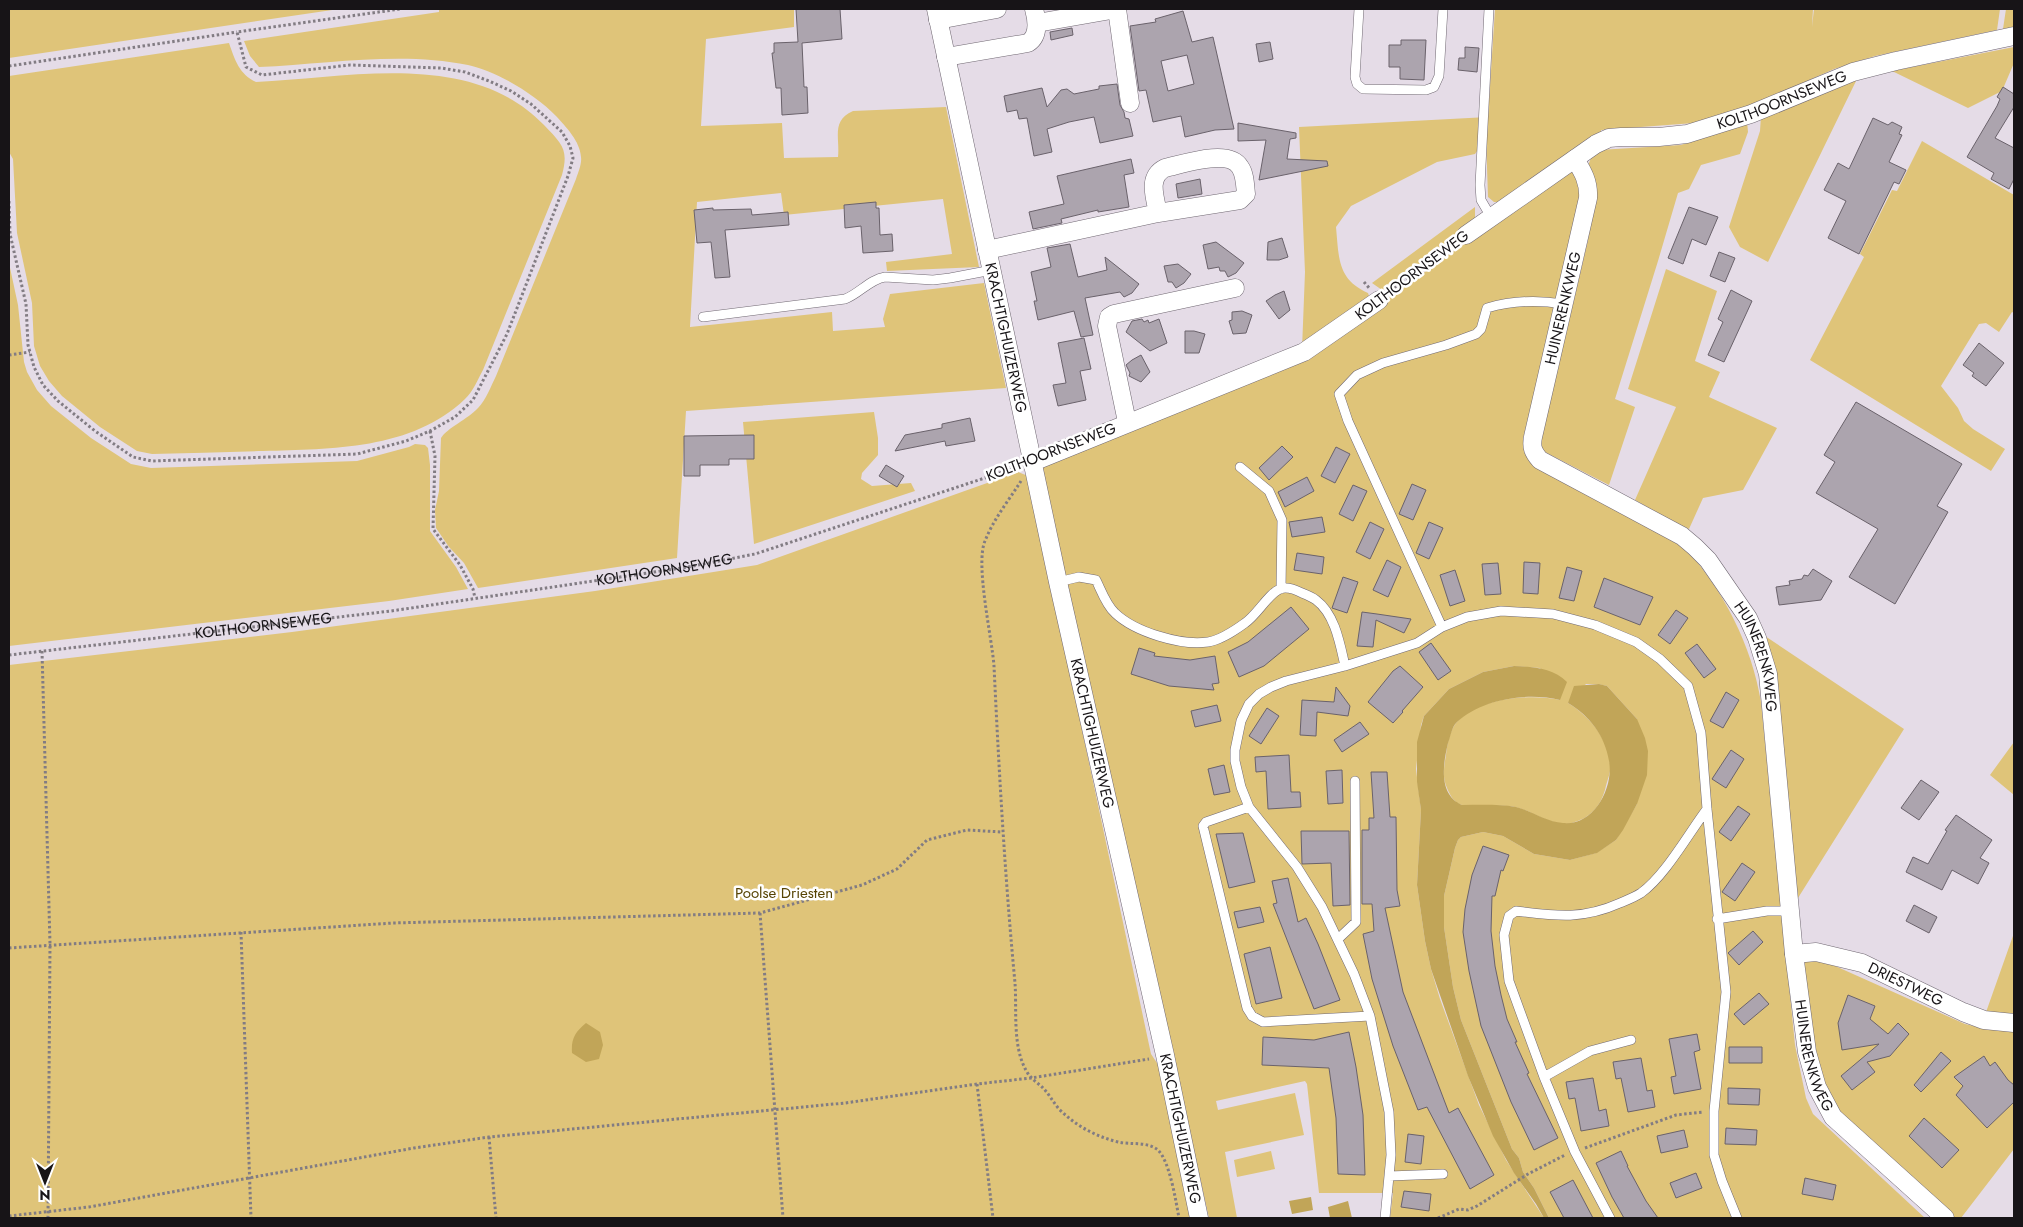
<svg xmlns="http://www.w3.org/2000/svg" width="2023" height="1227" font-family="Jost,sans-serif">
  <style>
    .green { fill: #dfc479 }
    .water { fill: #c1a558 }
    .building { fill: #aca4ae; stroke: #6a626b; fill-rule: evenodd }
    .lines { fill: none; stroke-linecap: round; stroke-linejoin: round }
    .service-casing { stroke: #716973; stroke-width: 10 }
    .minor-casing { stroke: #716973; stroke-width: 19 }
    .path { stroke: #827c83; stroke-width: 3; stroke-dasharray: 2.5 2.5; stroke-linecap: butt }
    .service { stroke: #fff; stroke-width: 9 }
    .minor { stroke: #fff; stroke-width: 18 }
    .labels { text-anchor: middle; stroke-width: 5; stroke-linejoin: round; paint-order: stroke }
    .street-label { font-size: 15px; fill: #171417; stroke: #fff }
    .park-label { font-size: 15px; fill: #574404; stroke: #fff }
  </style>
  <rect width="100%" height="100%" fill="#e5dce7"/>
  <path class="green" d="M9 9H339L9 58Z
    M439 9H794V27L706 39 701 126 782 123 784 158 838 157C840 137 831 121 853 111L946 107 979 267 887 271 886 262 952 254 943 199 784 215 781 193 697 202 690 327 832 312 833 331 885 327 883 319 890 294 984 283 1006 388 686 411 677 558 478 588 464 563 449 547 436 528 435 510 439 491 441 438C447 428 468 419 478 408 486 400 491 386 496 376L576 179C578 173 582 164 581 157 580 141 566 127 556 116 536 95 497 71 468 65 402 51 326 64 259 67L250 56 244 41 439 12Z
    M1495 9H1813L1812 27 1814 9H2000L1997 30 1875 56 1834 69 1740 111 1694 123 1601 130 1602 134 1498 202H1494L1488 197 1486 138 1475 154 1437 162 1351 206 1336 227C1339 258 1337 279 1368 293L1370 299 1302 349 1305 272 1299 127 1488 117Z
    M2006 9H2014V27L2003 29Z
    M229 43C235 60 239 74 256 82 349 78 471 49 544 125 562 144 569 149 562 175L483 370C478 379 473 392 465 399 412 450 331 449 263 451 226 452 189 453 152 454L137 451 100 427 62 396 49 381 40 366 34 346 32 303 17 233 13 159 9 152V76Z
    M2014 47V63L2002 91 1968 108 1892 71Z
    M1857 79 1768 262 1740 247 1729 227 1760 131 1761 116Z
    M1747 121 1748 132 1740 154 1701 165 1689 189 1678 193 1658 261 1615 399 1635 407 1609 485 1543 451 1540 444 1588 240 1589 163 1591 158 1599 150 1681 145Z
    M1922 141 2014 195V313L2012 312 1999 332 1986 323 1979 324 1941 386 1958 408 1964 421 1973 429 2005 449 1991 471 1810 360 1864 257 1860 254 1892 190 1897 191Z
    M1572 172 1578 174 1580 195 1573 234 1523 439 1524 452 1532 463 1685 548C1723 589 1752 646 1761 702L1795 1045 1806 1098 1813 1114 1925 1218H1549L1534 1188 1523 1172 1519 1158 1512 1149 1461 1020 1453 987 1444 927V896L1455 848 1458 840 1461 837 1483 832 1503 836 1534 854 1570 860 1596 853 1616 840 1637 804V719L1607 686 1598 684H1586L1568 703C1591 717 1612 743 1610 771 1609 777 1606 784 1605 790 1600 807 1590 818 1572 823 1553 828 1533 811 1515 807 1499 804 1475 808 1462 805 1454 803 1450 795 1447 788 1442 777 1444 767 1446 755 1447 746 1449 734 1454 726 1472 698 1531 693 1560 700L1540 668 1514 666 1483 672 1449 689 1424 716 1421 725 1416 769 1421 810 1417 885 1425 941 1431 969 1440 999 1479 1105 1506 1160 1544 1218H1390L1393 1193H1319L1307 1084 1305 1081 1216 1101 1218 1110 1295 1093 1304 1135 1225 1152 1237 1218H1209L1039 463 1195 406 1303 356 1393 295 1561 174Z
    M1475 207V218L1467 231 1382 290 1372 283Z
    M9 263 18 305 24 362 27 372 37 390 51 406 91 438 131 464 151 468 357 461 409 447 415 444 425 445 428 448 430 465V531L456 567 468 589 389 601 9 646Z
    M1666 269 1717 291 1695 361 1720 372 1709 397 1777 428 1743 490 1703 498 1689 529 1671 521 1635 500 1676 407 1628 389Z
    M874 412 878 438V455L862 473 861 479 872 486 911 483 915 491 754 544 743 422Z
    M1018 472 1028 476 1151 1054 1159 1066 1191 1218H9V665L292 632 595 591 757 565Z
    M1762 634 1904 729 1798 898 1788 808Z
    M2014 742V795L1990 775Z
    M2014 933V1016L1985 1015Z
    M1804 960 1824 961 1965 1024 1978 1027 2014 1029V1149L1961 1218H1954L1826 1103 1810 1023Z
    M1271 1151 1275 1169 1237 1177 1234 1160Z"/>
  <path class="water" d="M1514 666C1533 667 1553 668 1567 682L1560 700C1527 692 1482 699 1457 722 1451 728 1451 736 1448 743 1443 764 1438 795 1462 805 1480 805 1499 804 1516 807 1532 811 1546 822 1563 823 1594 826 1614 787 1609 761 1605 736 1590 716 1568 703L1574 686 1599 684 1607 686 1637 719 1645 738 1648 751 1647 775 1637 804 1623 830 1616 840 1597 853 1570 860 1534 854 1503 836 1483 832 1461 837 1458 840 1455 848 1444 896V927L1453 987 1461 1020 1512 1149 1519 1158 1523 1172 1534 1188 1549 1218H1544L1536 1204 1514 1173 1493 1136 1468 1076 1431 969 1425 941 1417 885 1421 810 1417 782V742L1424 716 1449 689 1483 672Z
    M586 1023 600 1032 603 1045 599 1059 586 1062 572 1053C571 1039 575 1032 586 1023Z
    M1311 1197 1313 1210 1292 1214 1289 1201Z
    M1348 1201 1352 1218H1330L1328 1207Z"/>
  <path class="building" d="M796 9H840L842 39 802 43 804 87H807L808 113 782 115 781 88H776L772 53H774V43L798 42Z
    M1183 11 1192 42 1213 37 1234 129 1215 130 1185 137 1181 116 1153 122 1146 90 1139 91 1130 26 1156 22 1155 19ZM1187 55 1194 84 1168 91 1161 61Z
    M1072 28 1073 35 1051 40 1050 32Z
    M1401 40H1426L1424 80 1400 79V67H1389V45H1401Z
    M1270 42 1273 59 1259 62 1256 44Z
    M1465 47 1479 48 1477 72 1458 70 1459 58H1465Z
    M1117 84 1120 105 1124 112 1125 118 1129 119 1133 136 1100 143 1094 117 1069 122 1047 129 1052 152 1034 156 1027 118 1019 119 1017 110 1007 112 1004 96 1042 88 1047 107 1061 90 1067 89 1074 94 1099 89V86Z
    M2003 87 2014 94V107L1995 138 2014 148V179L2009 189 1991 179 1994 173 1967 157 1997 106 2000 99 1997 97Z
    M1873 118 1888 125 1892 122 1902 127 1899 134 1902 135 1889 162 1906 170 1899 184 1894 182 1859 254 1828 238 1846 201 1824 190 1838 163 1849 169Z
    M1238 123 1296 133V138L1290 139 1287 159 1327 161 1328 166 1259 180 1266 140 1238 141Z
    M1131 159 1134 173 1124 175 1129 207 1098 212V210L1061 219 1062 223 1033 229 1029 212 1064 204 1057 176Z
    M1200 179 1202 194 1178 198 1176 184Z
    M876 202V208H879L880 235 892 234 893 251 863 253 861 226 845 228 844 205Z
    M1689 207 1718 217 1706 245 1692 239 1683 264 1668 258Z
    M713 208V210L751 209 752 215 788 212 789 225 725 230 730 277 715 278 711 242 697 243 694 210Z
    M1282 238 1288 257 1279 260H1267L1268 242Z
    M1216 242 1244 263 1236 273 1228 277 1225 271H1220L1219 267 1208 269 1203 245Z
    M1070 244 1078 277 1107 270 1105 257 1139 284 1132 293 1124 297 1120 292 1085 298 1093 335 1081 337 1074 311 1038 320 1034 301H1037L1031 272 1051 267 1047 248Z
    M1719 252 1735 258 1725 282 1710 276Z
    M1178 264 1191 274 1184 283 1176 288 1172 282H1168L1164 266Z
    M1731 290 1752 301 1724 362 1708 355 1723 322 1718 319Z
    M1284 291 1290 310 1279 319 1266 301 1275 295Z
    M1242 311 1252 315 1246 333 1233 334 1229 321 1232 320V312Z
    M1142 319 1144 322 1148 320 1149 323 1159 319 1167 343 1150 351 1126 332 1132 321Z
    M1185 331H1194L1205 334 1199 353H1185Z
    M1084 338 1091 369 1080 371 1086 400 1058 406 1053 385 1066 383 1058 343Z
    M1979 343 2004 363 1986 386 1972 376 1974 373 1963 365Z
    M1141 355 1150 372 1141 382 1129 376 1130 373 1126 365 1132 360Z
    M1856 402 1962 464 1937 506 1948 512 1895 604 1849 577 1878 529 1816 493 1835 462 1824 455Z
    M970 418 975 441 946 446 945 441 895 451 905 435 942 428V424Z
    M754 435V459H729V465H700V476H684V436Z
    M1282 446 1293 457 1269 480 1259 468Z
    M1336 447 1350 454 1335 483 1321 476Z
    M886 465 904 476 897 487 879 476Z
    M1307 477 1314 491 1285 507 1278 492Z
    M1412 484 1426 490 1413 520 1399 514Z
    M1353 485 1367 491 1353 521 1339 514Z
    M1322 517 1325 532 1292 537 1289 522Z
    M1370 522 1384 529 1370 559 1356 552Z
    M1429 522 1443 528 1429 559 1416 553Z
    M1297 553 1324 557 1322 574 1294 570Z
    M1387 560 1401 567 1388 597 1373 590Z
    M1524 562 1540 563 1538 594 1523 593Z
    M1498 563 1501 594 1485 595 1482 564Z
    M1567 567 1582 571 1574 601 1559 598Z
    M1813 569 1832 581 1821 600 1779 605 1776 587 1790 585 1789 581 1802 579 1804 575 1808 576Z
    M1455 570 1465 601 1450 606 1440 575Z
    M1343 577 1358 582 1347 613 1332 608Z
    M1604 578 1653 597 1640 625 1594 607Z
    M1291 607 1309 629 1264 666 1239 677 1228 652 1248 642Z
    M1676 610 1688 618 1670 644 1658 635Z
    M1362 612 1377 614 1411 619 1404 633 1376 620 1373 647 1357 646Z
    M1431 643 1451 671 1438 680 1419 652Z
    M1697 644 1716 669 1704 678 1685 653Z
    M1139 648 1155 653 1154 656 1190 660 1215 656 1219 683 1212 684 1214 690 1169 686 1131 674Z
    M1400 666 1423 687 1402 711 1403 712 1393 723 1368 702 1393 671Z
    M1336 687 1350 706 1348 716 1317 712 1316 736 1300 735 1302 700 1334 702Z
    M1726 692 1739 700 1723 728 1710 721Z
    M1217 705 1221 721 1195 727 1191 711Z
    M1267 708 1279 716 1261 744 1249 736Z
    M1360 722 1369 734 1342 752 1334 740Z
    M1731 750 1744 759 1726 788 1712 779Z
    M1289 755 1291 792H1300L1301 807 1268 809 1266 771 1256 772 1255 757Z
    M1224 765 1230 792 1214 795 1208 769Z
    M1342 770 1343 803 1328 804 1326 771Z
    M1371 772H1387L1390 817H1396L1397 890 1400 906 1385 908 1403 992 1449 1113 1458 1108 1494 1175 1470 1189 1427 1107 1418 1110 1393 1046 1372 979 1363 934 1374 931 1372 904H1362V830H1369V818H1374Z
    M1921 780 1939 792 1919 820 1901 808Z
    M1738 806 1750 814 1731 841 1719 832Z
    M1956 815 1992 840 1980 858 1989 863 1978 884 1952 870 1942 890 1906 872 1913 857 1928 864 1947 831 1945 830Z
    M1301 831H1349L1350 905 1333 906 1331 863 1302 864Z
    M1243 833 1255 882 1229 888 1216 834Z
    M1483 846 1509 855 1503 871 1501 870 1495 896H1492L1491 931 1495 966 1501 995 1507 1019 1517 1042H1515L1529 1073 1527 1074 1558 1138 1534 1150 1511 1102 1481 1026 1469 971 1463 932 1465 909 1472 875Z
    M1742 863 1755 872 1735 901 1722 892Z
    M1288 878 1298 922 1306 918 1318 944 1340 1000 1314 1009 1273 904 1277 903 1272 881Z
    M1914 905 1937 917 1929 933 1906 921Z
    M1260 907 1264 922 1238 928 1234 912Z
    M1753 931 1763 942 1739 965 1728 953Z
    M1270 947 1282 998 1256 1004 1244 954Z
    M1759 993 1769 1004 1744 1025 1734 1014Z
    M1848 995 1875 1006 1870 1019 1888 1034 1898 1023 1909 1034 1890 1056 1867 1062 1875 1072 1852 1090 1841 1076 1879 1044 1842 1050 1838 1023Z
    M1349 1032 1356 1067 1363 1115 1365 1175 1338 1174 1336 1118 1329 1068 1262 1065 1263 1037 1314 1040Z
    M1697 1034 1700 1050 1694 1052 1701 1089 1674 1094 1671 1077 1676 1076 1669 1039Z
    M1729 1047H1762V1063H1729Z
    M1941 1052 1951 1061 1921 1092 1914 1085Z
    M1984 1056 1990 1066 1995 1062 2008 1080 2014 1085V1102L1987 1128 1956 1095 1963 1086 1954 1077Z
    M1641 1058 1647 1091 1652 1090 1655 1107 1628 1112 1621 1078 1616 1079 1613 1062Z
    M1593 1078 1599 1111 1606 1109 1609 1126 1581 1131 1575 1098 1569 1099 1566 1082Z
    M1728 1088 1760 1089 1759 1105 1728 1104Z
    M1924 1118 1959 1150 1942 1168 1909 1136Z
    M1726 1128 1757 1130 1756 1145 1725 1144Z
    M1684 1130 1688 1147 1661 1153 1657 1136Z
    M1408 1134 1424 1136 1421 1164 1405 1162Z
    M1621 1151 1628 1166H1627L1646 1201 1658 1218H1624L1612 1197 1596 1163Z
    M1696 1173 1702 1188 1676 1198 1670 1183Z
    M1805 1178 1836 1185 1833 1200 1802 1194Z
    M1573 1180 1593 1218H1564L1550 1192Z
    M1404 1191 1431 1194 1429 1211 1401 1207Z"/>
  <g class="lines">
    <g class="service-casing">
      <path id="service" d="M1359 9 1355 77 1357 84 1363 89 1426 90 1434 87 1439 76 1443 9
        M1489 9 1480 185 1481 200 1491 217
        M703 317 845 299C859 294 870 279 885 277L933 280 950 278 992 270
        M1240 467 1269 491 1282 520 1281 589
        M1058 582 1079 577 1096 580C1101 590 1106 605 1115 613 1135 632 1181 646 1208 642 1221 640 1234 631 1245 623 1257 615 1269 593 1280 589 1288 586 1296 590 1302 593 1307 595 1312 597 1316 600 1335 614 1340 644 1345 666
        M1442 627 1348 421 1339 394 1357 375 1383 363 1446 345 1476 334 1481 329 1487 308C1511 301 1539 300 1563 304
        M1249 807 1206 822 1203 826 1247 1008 1252 1016 1263 1022 1370 1016
        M1717 919 1767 911H1790
        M1338 939 1356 922 1355 781
        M1544 1077 1590 1051 1631 1040
        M1389 1176 1443 1174
        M1385 1218 1391 1155 1389 1112 1370 1016 1354 974 1322 907 1297 867 1249 807 1241 787 1235 761V750L1241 721 1249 704 1259 694 1271 687 1286 681 1345 666 1417 643 1442 627 1467 617 1501 611 1553 614 1595 625 1636 642 1660 659 1688 686 1701 733 1707 809 1726 992 1714 1111V1155L1722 1181 1737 1218
        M1610 1218 1575 1152 1544 1077 1509 981 1504 935 1509 916 1516 911C1556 916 1582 920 1620 903 1627 900 1635 897 1641 893 1665 876 1689 833 1707 809"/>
    </g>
    <g class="minor-casing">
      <g id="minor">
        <path id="s2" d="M936 9 1058 582 1165 1055 1199 1218"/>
        <path d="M1117 9 1130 103"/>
        <path d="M938 20 997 9"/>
        <path d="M1037 23 1117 9"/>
        <path d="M946 57 1028 43C1039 36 1037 20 1034 9"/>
        <path id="s3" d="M1575 159C1583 172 1589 182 1588 198L1533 437C1531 447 1533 452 1540 460L1682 536 1695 547 1708 560 1748 618 1757 638 1768 674 1794 954 1807 1052 1817 1087 1833 1117 1945 1218"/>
        <path id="s4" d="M1466 235 1596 144 1609 138 1621 137H1659L1687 134 1751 114 1853 72 1896 61 2014 36"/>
        <path d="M987 250 1158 213 1240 200 1246 194C1245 185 1245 174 1240 167 1229 148 1183 164 1165 168 1147 177 1155 197 1158 213"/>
        <path d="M1127 422 1107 326 1109 317 1114 314 1235 288"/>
        <path d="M1033 462 1304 352 1379 300"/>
        <path id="s5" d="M1794 954 1816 952 1862 963 1963 1012 1984 1020 2014 1023"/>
      </g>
    </g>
    <g class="path">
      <path d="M9 66 237 32"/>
      <path d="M9 201 10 234 26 304 28 345 34 367 43 385 58 401 95 431 133 457 152 461 357 454 406 441 430 431 455 417 473 400 507 334 568 176 573 158 570 146 562 132 531 104 511 91 489 81 465 72 441 68 350 65 262 75 246 67 237 32 400 9"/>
      <path d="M1364 282 1370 289"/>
      <path d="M1390 291 1453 244"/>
      <path d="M9 355 30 352"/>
      <path d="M430 431 435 456 433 529 460 565 473 589 475 598"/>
      <path d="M1021 481C1009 500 993 520 985 541 975 564 992 638 994 666 999 772 1005 878 1015 983 1017 1011 1012 1047 1027 1072 1031 1079 1038 1083 1043 1088 1049 1094 1053 1102 1059 1109 1076 1126 1095 1136 1118 1142 1130 1145 1147 1141 1158 1150 1170 1162 1176 1202 1179 1218"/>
      <path d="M42 651 50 944 48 1218"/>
      <path id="s1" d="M9 655 391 611 688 567 755 554 1018 467"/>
      <path d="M760 913 783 1218"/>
      <path d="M241 932 251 1218"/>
      <path d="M9 948 393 923 760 913 862 885 897 869 927 840 967 830 1002 832"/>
      <path d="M977 1084 993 1218"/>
      <path d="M489 1137 496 1218"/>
      <path d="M1585 1148 1676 1115 1703 1112"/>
      <path d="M9 1216 89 1207 414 1148 489 1137 845 1103 977 1084 1031 1078 1149 1059"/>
      <path d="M1438 1218 1459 1209 1468 1210 1477 1206 1528 1174 1565 1155"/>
    </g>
    <use href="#service" class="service"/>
    <use href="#minor" class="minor"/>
  </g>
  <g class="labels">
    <g class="street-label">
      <text dy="5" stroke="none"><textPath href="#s4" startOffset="352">KOLTHOORNSEWEG</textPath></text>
      <text transform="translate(1412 275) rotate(-37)" y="5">KOLTHOORNSEWEG</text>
      <text transform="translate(1563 308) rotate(-77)" y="5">HUINERENKWEG</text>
      <text dy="5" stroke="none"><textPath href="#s2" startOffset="336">KRACHTIGHUIZERWEG</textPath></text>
      <text transform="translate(1051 452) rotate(-21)" y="5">KOLTHOORNSEWEG</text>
      <text dy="5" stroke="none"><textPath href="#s1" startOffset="661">KOLTHOORNSEWEG</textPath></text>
      <text dy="5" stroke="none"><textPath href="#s1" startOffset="256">KOLTHOORNSEWEG</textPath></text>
      <text dy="5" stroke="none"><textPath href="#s3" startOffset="619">HUINERENKWEG</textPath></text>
      <text dy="5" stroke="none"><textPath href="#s2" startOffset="741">KRACHTIGHUIZERWEG</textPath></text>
      <text dy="5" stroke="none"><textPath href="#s5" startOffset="118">DRIESTWEG</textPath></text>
      <text dy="5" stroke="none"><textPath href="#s3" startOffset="1024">HUINERENKWEG</textPath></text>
      <text dy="5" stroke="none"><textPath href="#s2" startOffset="1146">KRACHTIGHUIZERWEG</textPath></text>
    </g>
    <g class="park-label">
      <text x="784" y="898">Poolse Driesten</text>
    </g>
  </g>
  <rect width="2023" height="1227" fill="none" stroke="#171417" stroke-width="20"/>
  <g transform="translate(45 1182) rotate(180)" stroke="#ffffff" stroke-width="4" paint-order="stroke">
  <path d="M0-4L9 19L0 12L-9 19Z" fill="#171417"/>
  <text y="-8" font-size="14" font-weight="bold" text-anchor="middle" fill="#171417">N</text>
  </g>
</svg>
